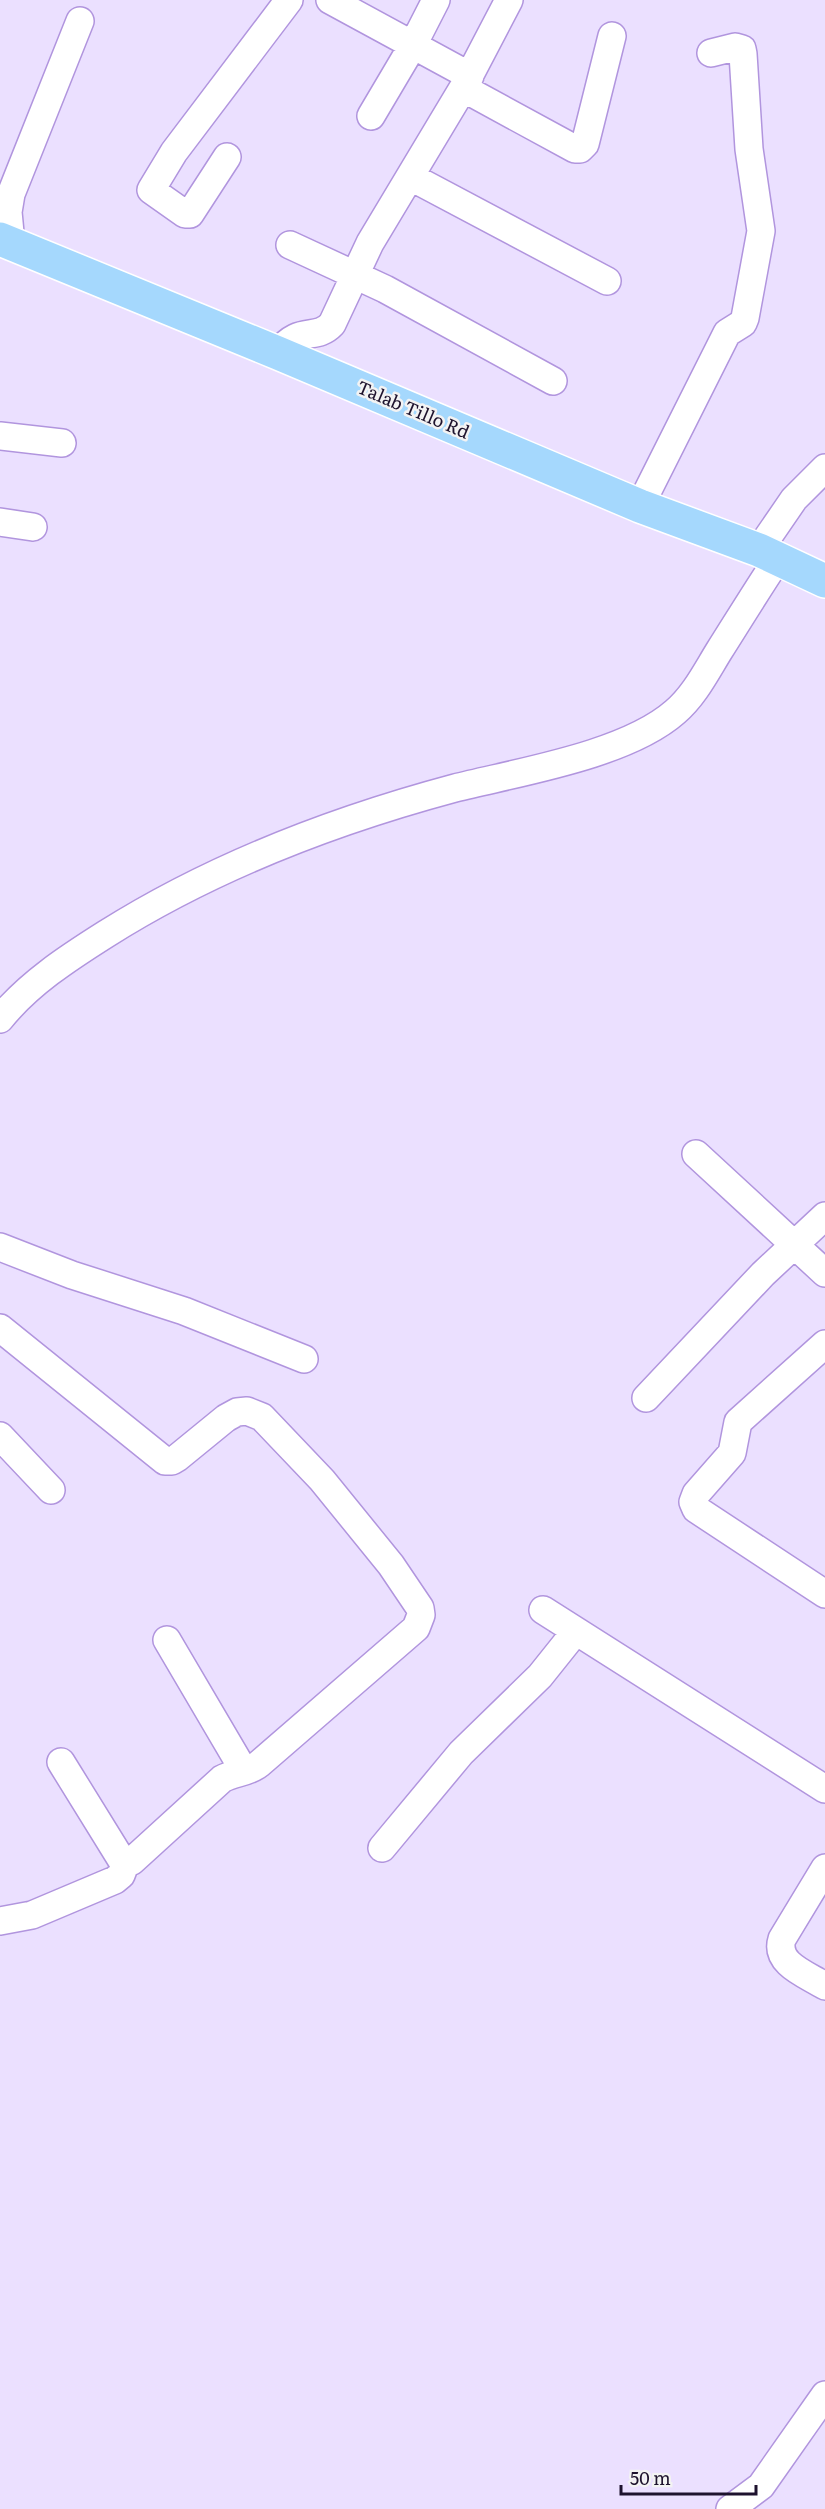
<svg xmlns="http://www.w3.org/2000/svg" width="825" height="2509" font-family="Literata,serif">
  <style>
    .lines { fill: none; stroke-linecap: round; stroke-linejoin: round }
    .minor-casing { stroke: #b195de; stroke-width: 30 }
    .major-casing { stroke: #fff; stroke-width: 36 }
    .minor { stroke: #fff; stroke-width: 27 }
    .major { stroke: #a5d8fd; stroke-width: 33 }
    .labels { text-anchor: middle; stroke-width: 5; stroke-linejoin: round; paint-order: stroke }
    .street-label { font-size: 18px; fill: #1e132e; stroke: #f3f3f3 }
  </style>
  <rect width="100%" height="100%" fill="#ebe0ff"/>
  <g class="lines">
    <g class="minor-casing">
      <path id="minor" d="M330 0 470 76
        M463 88 575 149H580L585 144 612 36
        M371 116 413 45 436 0
        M227 157 190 214H185L151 190 174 152 289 0
        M411 177 607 281
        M11 243 8 212 11 194 80 21
        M290 245 385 289 553 381
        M278 353C300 324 315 342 332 324L370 243 463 88 509 0
        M0 436 62 443
        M640 506 727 333 743 323 745 318 761 231 749 149 743 54 742 49 735 47 711 53
        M0 522 33 527
        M759 550 794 499 825 468
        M0 1019C28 984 68 958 106 934 214 866 332 821 455 788 519 772 626 755 675 712 694 696 706 672 719 651 738 621 757 590 777 560
        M696 1154 825 1273
        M0 1247 72 1275 184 1311 304 1359
        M0 1328 165 1461H172L177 1458 226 1418 237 1412 247 1411 262 1417 322 1480 391 1565 420 1608 421 1615 416 1628 259 1764C248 1773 234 1772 222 1779L132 1861 121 1859 61 1762
        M825 1344 738 1422 732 1453 696 1494 693 1502 696 1509 825 1594
        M646 1398 763 1274 825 1216
        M0 1436 51 1490
        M543 1610 825 1789
        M167 1640 244 1771
        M382 1848 461 1753 540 1676 576 1631
        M825 1868 782 1939C774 1964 808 1975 825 1986
        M0 1921 32 1915 115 1880 121 1875 126 1862
        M730 2509 761 2486 825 2395"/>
    </g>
    <g class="major-casing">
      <path id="major" d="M0 239 278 353 640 506 759 550 825 581"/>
    </g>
    <use href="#minor" class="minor"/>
    <use href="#major" class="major"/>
  </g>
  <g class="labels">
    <g class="street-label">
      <text transform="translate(413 410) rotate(23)" y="6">Talab Tillo Rd</text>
    </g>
  </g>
  <path d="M621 2485v9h135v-9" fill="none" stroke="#1e132e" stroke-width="3"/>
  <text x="630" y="2485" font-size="18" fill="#1e132e" stroke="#f3f3f3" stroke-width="4.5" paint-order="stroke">50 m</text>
</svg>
